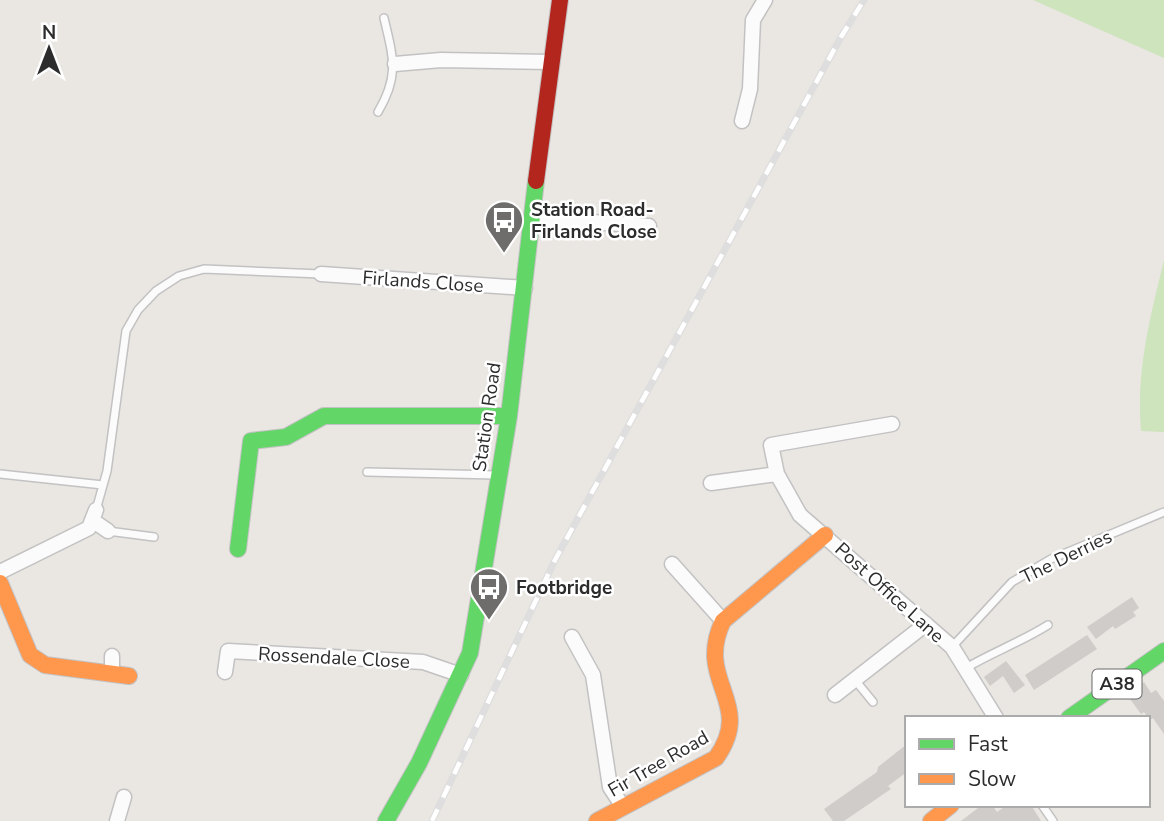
<svg xmlns="http://www.w3.org/2000/svg" width="1164" height="821" font-family="'Nunito Sans',sans-serif">
  <style>
    .green { fill: #cde4bc }
    .building { fill: #cfccc9 }
    .lines { fill: none; stroke-linecap: round; stroke-linejoin: round }
    .lane-casing { stroke: #c3c2c3; stroke-width: 10 }
    .street-casing { stroke: #c3c2c3; stroke-width: 17 }
    .fast-casing { stroke: #c3c2c3; stroke-width: 18 }
    .slow-casing { stroke: #c3c2c3; stroke-width: 18 }
    .jam-casing { stroke: #c3c2c3; stroke-width: 18 }
    .lane { stroke: #fcfbfb; stroke-width: 7 }
    .street { stroke: #fcfbfb; stroke-width: 14 }
    .fast { stroke: #63d668; stroke-width: 16 }
    .slow { stroke: #ff974d; stroke-width: 16 }
    .jam { stroke: #b3261e; stroke-width: 16 }
    .rail-casing { stroke: #dededf; stroke-width: 7 }
    .rail { stroke: #fff; stroke-width: 4.5; stroke-dasharray: 13; stroke-linecap: butt }
    .labels { text-anchor: middle; stroke-width: 5; stroke-linejoin: round; paint-order: stroke }
    .shield { fill: #fff; stroke: #6b6b6b; stroke-width: 2 }
    .shield-label { font-size: 18px; font-weight: bold; fill: #2c2c2c }
    .poi-label { font-size: 19px; font-weight: bold; fill: #2c2c2c; stroke: #fff; text-anchor: start }
    .street-label { font-size: 19px; fill: #2c2c2c; stroke: #fff }
  </style>
  <rect width="100%" height="100%" fill="#eae6e2"/>
  <path class="green" d="M1033 0H1164V58Z
    M1164 260V432L1141 431C1136 371 1150 318 1164 260Z"/>
  <path class="building" d="M1132 597 1139 608 1133 612 1136 616 1115 629 1113 626 1096 639 1087 627Z
    M1087 635 1097 649 1034 690 1025 675Z
    M1006 661 1025 685 1014 693 1003 676 990 686 984 677Z
    M1144 682 1151 693 1156 690 1164 701V734L1153 718 1150 720 1144 712 1141 714 1130 699 1139 693 1135 688Z
    M907 744V772L888 786 891 789 844 821H833L824 809 877 772 878 767Z
    M982 805H992L997 812 1007 805H1031L1041 821H961Z"/>
  <g class="lines">
    <g class="lane-casing">
      <path id="lane" d="M378 112C400 75 393 57 384 18
        M367 472 496 475
        M0 474 103 485
        M96 510 107 471 126 331 138 310 156 291 179 276 204 269 321 274
        M108 531 154 537
        M952 647 1012 582 1051 559 1164 512
        M966 668C993 652 1021 642 1048 625
        M855 680 873 702
        M1042 805 1053 821"/>
    </g>
    <g class="street-casing">
      <path id="street" d="M395 64 441 60 550 62
        M742 121 750 89 753 20 765 0
        M535 218 649 226
        M321 274 525 288
        M777 474 800 515 952 647 996 718
        M711 483 777 474 771 445 892 424
        M92 520 108 531
        M672 564 723 621
        M0 572 89 528 96 510
        M572 637 593 675 610 787 623 807
        M225 672 228 651 423 662 461 675
        M112 673V656
        M835 695 926 624
        M117 821 124 797"/>
    </g>
    <g class="fast-casing">
      <path id="fast" d="M238 549 251 441 286 437 324 416H509
        M1069 718 1164 651
        M386 821 419 763 470 653 509 416 536 181"/>
    </g>
    <g class="slow-casing">
      <path id="slow" d="M0 583 30 655 45 665 129 676
        M597 821 716 758C756 702 694 682 723 621L825 535
        M931 821 951 805"/>
    </g>
    <g class="jam-casing">
      <path id="jam" d="M536 181 560 0"/>
    </g>
    <use href="#lane" class="lane"/>
    <use href="#street" class="street"/>
    <use href="#fast" class="fast"/>
    <use href="#slow" class="slow"/>
    <use href="#jam" class="jam"/>
    <g class="rail-casing">
      <path id="rail" d="M432 821 555 560 841 37 864 0"/>
    </g>
    <use href="#rail" class="rail"/>
  </g>
  <defs>
    <g id="bus-pin" transform="scale(2.0125)"><path d="M0 17L-7.5 6A9.5 9.5 0 1 1 7.5 6Z" fill="#6e6d6c" stroke="#fff"/><path d="M-5-6H5V4H4V6H2V4H-2V6H-4V4H-5ZM-3.5-4V0h7V-4ZM-3.5 1.2v1.5H-2V1.2ZM2 1.2v1.5H3.5V1.2Z" fill="#fff"/></g>
  </defs>
  <g fill-rule="evenodd">
    <use href="#bus-pin" x="504" y="220"/>
    <use href="#bus-pin" x="489" y="587"/>
  </g>
  <g class="labels">
    <rect class="shield" x="1092.5" y="669.5" width="49" height="29" rx="5"/>
    <g class="shield-label">
      <text x="1117" y="690">A38</text>
    </g>
    <g class="poi-label">
      <text x="531" y="216">Station Road-<tspan x="531" dy="22">Firlands Close</tspan></text>
      <text x="516" y="594">Footbridge</text>
    </g>
    <g class="street-label">
      <text transform="translate(423 281) rotate(4)" y="7">Firlands Close</text>
      <text transform="translate(486 417) rotate(-82)" y="7">Station Road</text>
      <text transform="translate(1066 556) rotate(-26)" y="7">The Derries</text>
      <text transform="translate(890 592) rotate(42)" y="7">Post Office Lane</text>
      <text transform="translate(334 657) rotate(3)" y="7">Rossendale Close</text>
      <text transform="translate(658 763) rotate(-30)" y="7">Fir Tree Road</text>
    </g>
  </g>
  <rect x="905" y="716" width="245" height="91" fill="#ffffff" stroke="#ababab" stroke-width="2"/>
  <rect x="919" y="739" width="35" height="10" fill="#63d668" stroke="#ababab" stroke-width="2"/>
  <text x="968" y="751" font-size="21" fill="#2c2c2c">Fast</text>
  <rect x="919" y="774" width="35" height="10" fill="#ff974d" stroke="#ababab" stroke-width="2"/>
  <text x="968" y="786" font-size="21" fill="#2c2c2c">Slow</text>
  <g transform="translate(49 49)" stroke="#ffffff" stroke-width="5" paint-order="stroke">
  <path d="M0-5L12 26L0 18L-12 26Z" fill="#2c2c2c"/>
  <text y="-10" font-size="19" font-weight="bold" text-anchor="middle" fill="#2c2c2c">N</text>
  </g>
</svg>
